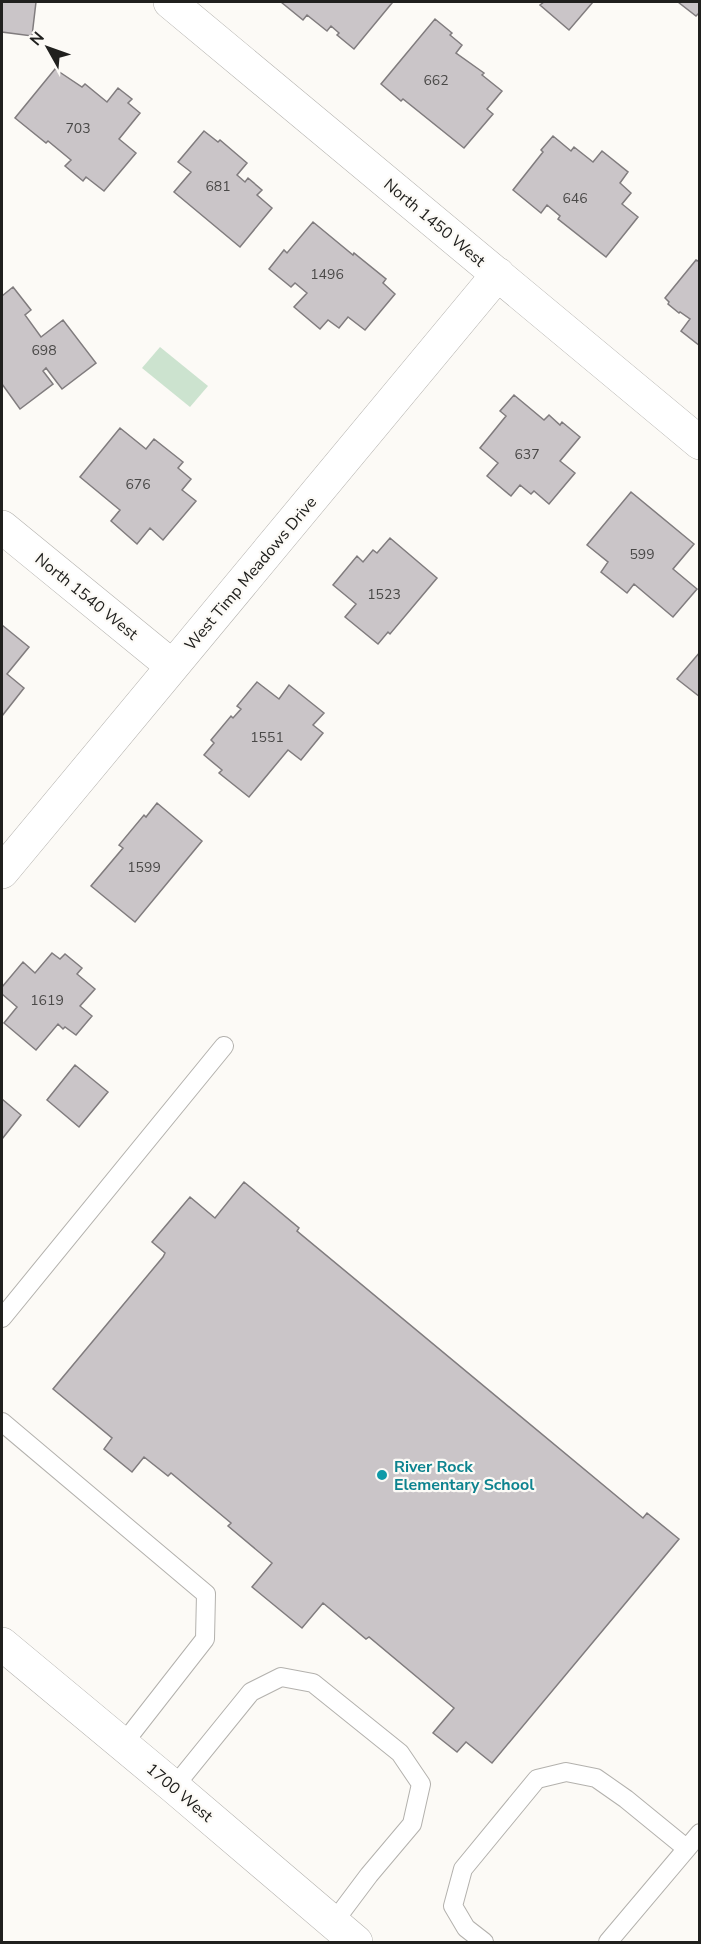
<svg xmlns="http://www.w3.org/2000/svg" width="701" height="1944" font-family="'Nunito Sans',sans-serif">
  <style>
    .green { fill: #cce3cf }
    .building { fill: #cac5c8; stroke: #807c7e; stroke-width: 1.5 }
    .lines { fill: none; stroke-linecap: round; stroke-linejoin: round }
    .service-casing { stroke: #b3b1ad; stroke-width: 20 }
    .minor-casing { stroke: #b3b1ad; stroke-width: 34 }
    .service { stroke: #fff; stroke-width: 18 }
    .minor { stroke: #fff; stroke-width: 33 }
    .culture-dot { fill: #0f9aa8; stroke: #fcfaf6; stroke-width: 2 }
    .labels { text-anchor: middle; stroke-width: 4.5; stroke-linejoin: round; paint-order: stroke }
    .number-label { font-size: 14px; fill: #4a4948 }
    .street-label { font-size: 16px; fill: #20201e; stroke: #fcfaf6 }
    .culture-label { font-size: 16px; font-weight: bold; fill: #0d838f; stroke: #fcfaf6; text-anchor: start }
  </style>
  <rect width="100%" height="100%" fill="#fcfaf6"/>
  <path class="green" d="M160 347 208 386 190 407 142 368Z"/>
  <path class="building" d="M2 2H36L32 36 2 32Z
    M281 2H391L392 3 354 49 337 35 339 33 331 26 327 31 307 15 303 20Z
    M544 2H593L569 30 540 5Z
    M678 2H700V12L696 16Z
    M435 19 452 33 450 35 462 45 456 53 484 73 482 75 502 91 487 109 493 114 464 148 403 99 401 101 381 84Z
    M55 69 82 87 85 84 107 102 118 88 132 99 128 103 140 113 119 139 136 153 104 191 86 177 83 181 65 166 71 160 48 141 46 143 15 118Z
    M204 131 218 142 220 140 247 163 237 175 245 182 248 178 262 190 257 195 272 208 240 247 174 192 191 172 178 162Z
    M553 136 571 151 574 147 593 162 602 151 628 172 620 183 631 193 622 204 638 217 606 257 558 219 560 216 547 205 541 213 513 190 543 152 541 150Z
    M313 222 353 255 354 253 386 279 383 283 395 294 365 330 348 317 339 328 328 320 320 329 294 307 307 293 295 283 291 287 269 269 284 250 287 253Z
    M696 260 700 262V346L681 331 690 319 680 312 679 313 668 304 669 302 665 298Z
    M13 287 31 310 25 315 41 337 63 320 96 363 62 389 46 368 43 371 53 384 20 409 2 384V296Z
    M514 395 544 420 549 415 560 425 562 422 580 437 560 461 575 473 549 504 534 491 531 494 520 485 511 496 487 476 498 463 480 448 506 416 500 411Z
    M120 428 146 449 154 439 183 462 178 468 191 479 182 490 196 501 163 540 150 528 137 544 111 521 120 510 80 477Z
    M631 492 694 544 673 569 697 589 673 617 634 584 627 593 601 572 608 562 587 545Z
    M390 538 437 578 390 634 388 632 378 644 345 617 356 604 333 585 357 556 363 562 373 550 377 553Z
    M2 625 29 647 7 674 24 688 2 716Z
    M700 652V697L677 679Z
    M257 682 279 699 289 685 324 713 313 725 323 733 301 760 288 750 249 797 219 773 222 770 204 755 214 743 211 740 231 716 233 718 241 709 237 706Z
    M157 803 202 841 135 922 91 886 123 848 119 845 144 815 146 817Z
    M52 953 60 959 65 954 82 968 77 974 95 989 80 1006 92 1016 76 1035 65 1027 63 1029 58 1024 36 1050 4 1023 17 1007 2 994V987L23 962 35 973Z
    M75 1065 108 1092 79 1127 47 1100Z
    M2 1099 21 1115 2 1139Z
    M244 1182 299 1228 297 1231 643 1518 647 1513 679 1539 492 1763 466 1742 457 1752 433 1733 454 1708 369 1637 366 1639 323 1603 302 1628 252 1587 272 1563 228 1526 231 1523 171 1473 168 1476 144 1457 132 1472 104 1449 112 1438 53 1389 163 1257 165 1253 152 1242 190 1197 215 1218Z"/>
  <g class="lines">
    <g class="service-casing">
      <path id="service" d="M2 1318 224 1046
        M2 1422 206 1594 205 1639 123 1744
        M174 1787 251 1692 281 1677 313 1683 400 1753 421 1784 412 1824 369 1875 333 1923
        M484 1942 466 1928 453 1906 463 1869 537 1779 566 1772 596 1778 626 1799 686 1848
        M608 1942 700 1833"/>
    </g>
    <g class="minor-casing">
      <path id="minor" d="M170 2 700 443
        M2 527 172 666
        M2 872 498 274
        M2 1644 174 1787 356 1942"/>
    </g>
    <use href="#service" class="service"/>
    <use href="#minor" class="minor"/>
  </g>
  <circle class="culture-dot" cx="382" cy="1475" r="6"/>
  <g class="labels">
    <g class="number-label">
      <text x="436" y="85">662</text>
      <text x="78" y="133">703</text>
      <text x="218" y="191">681</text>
      <text x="575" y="203">646</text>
      <text x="327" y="279">1496</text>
      <text x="44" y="355">698</text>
      <text x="527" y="459">637</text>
      <text x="138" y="489">676</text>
      <text x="642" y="559">599</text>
      <text x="384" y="599">1523</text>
      <text x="267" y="742">1551</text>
      <text x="144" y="872">1599</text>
      <text x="47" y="1005">1619</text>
    </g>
    <g class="street-label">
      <text transform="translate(435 222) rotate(40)" y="6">North 1450 West</text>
      <text transform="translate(250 573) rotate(-50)" y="6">West Timp Meadows Drive</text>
      <text transform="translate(87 596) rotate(39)" y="6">North 1540 West</text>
      <text transform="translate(180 1792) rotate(40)" y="6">1700 West</text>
    </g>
    <g class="culture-label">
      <text x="394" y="1472">River Rock<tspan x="394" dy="18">Elementary School</tspan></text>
    </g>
  </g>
  <rect width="701" height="1944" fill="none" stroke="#20201e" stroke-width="6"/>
  <g transform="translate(48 48) rotate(310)" stroke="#fcfaf6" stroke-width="4.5" paint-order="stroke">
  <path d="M0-4.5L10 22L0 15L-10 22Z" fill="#20201e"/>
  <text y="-9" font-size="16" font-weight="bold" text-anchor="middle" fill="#20201e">N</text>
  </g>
</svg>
